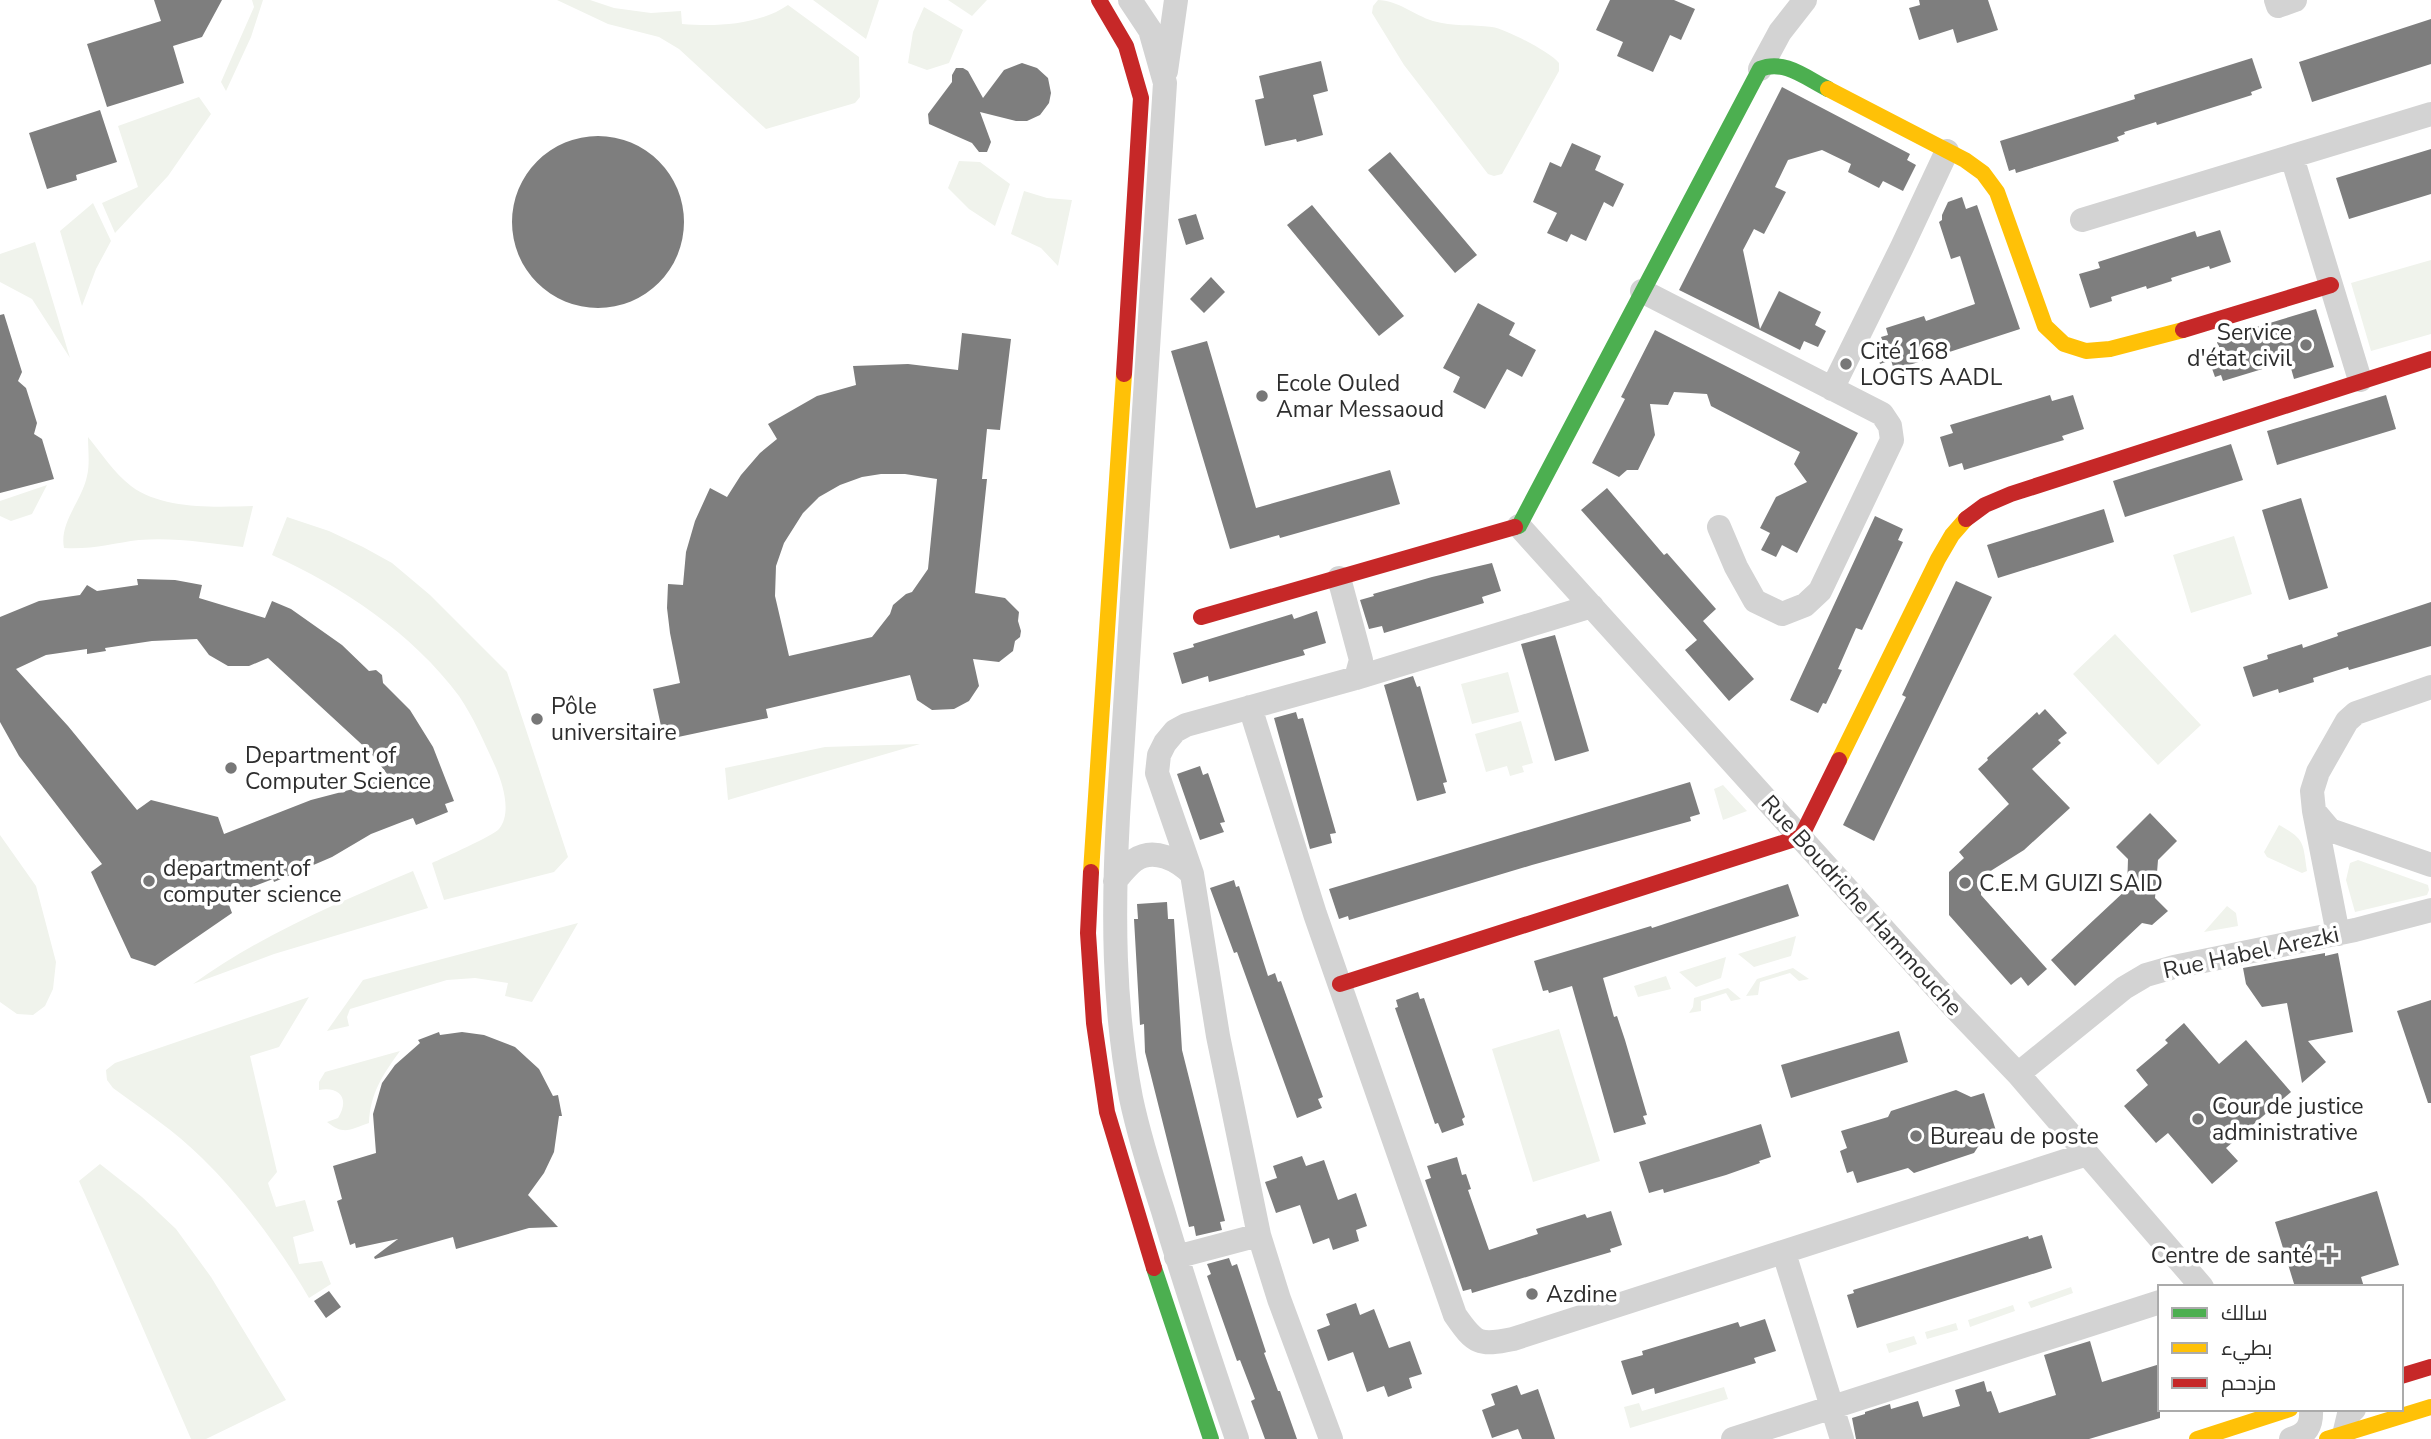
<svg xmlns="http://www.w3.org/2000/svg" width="2431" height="1439" font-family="'Nunito Sans',Cairo,sans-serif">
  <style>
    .green { fill: #f0f3ec }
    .building { fill: #7e7e7e; fill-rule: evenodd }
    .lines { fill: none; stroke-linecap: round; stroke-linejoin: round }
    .street { stroke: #d3d3d3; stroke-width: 24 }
    .fast { stroke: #4caf50; stroke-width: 16 }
    .slow { stroke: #ffc107; stroke-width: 16 }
    .jam { stroke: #c62828; stroke-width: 16 }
    .poi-dot { fill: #777; stroke: #fff; stroke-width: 2.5 }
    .labels { text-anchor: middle; stroke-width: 7; stroke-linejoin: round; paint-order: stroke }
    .poi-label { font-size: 23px; fill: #2e2e2e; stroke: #fff; text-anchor: start }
    .street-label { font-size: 23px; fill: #2e2e2e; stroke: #fff }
  </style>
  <rect width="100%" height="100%" fill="#fff"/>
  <path class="green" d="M252 0H263L251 37 226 91 221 82 254 7Z
    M557 0H590L614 8 651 13 681 11 682 24C717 27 759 25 788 5L859 57 860 97 855 103 766 129 679 49 659 37 608 24Z
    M813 0H879L866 39Z
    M948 0H987L972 16Z
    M1378 0C1397 0 1414 15 1433 21 1453 27 1472 24 1492 27 1506 29 1550 52 1559 63V71L1502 174 1494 176 1488 174 1404 65 1372 13 1373 6Z
    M924 7 963 30 949 63 927 70 908 63 913 32Z
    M199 97 211 114 168 176 115 233 102 203 138 187 118 126Z
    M959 161 980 162 1010 184 995 226 969 209 948 188Z
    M1024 191 1047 198 1072 200 1058 266 1041 248 1011 234Z
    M93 203 111 241 96 269 82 306 60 231Z
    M35 242 70 358 32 299 0 282V254Z
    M2431 260V334L2371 351 2351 283Z
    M88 437C102 454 114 473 131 486 163 510 216 507 253 506L243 547C209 543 173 537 139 540 114 543 90 550 64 548 59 522 82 501 87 476 90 464 88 449 88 437Z
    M47 485 32 514 11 521 0 516V501Z
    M287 517 329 531 363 547 392 563 430 595 507 672 568 857 554 872 444 900 432 863C443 858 493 836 499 829 512 813 503 785 496 768 485 744 474 718 459 696 413 634 342 586 272 555Z
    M2234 536 2252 594 2191 613 2173 555Z
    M2115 634 2201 725 2158 765 2073 674Z
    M1508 672 1519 712 1472 724 1461 684Z
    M1521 721 1533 763 1522 766 1524 772 1510 776 1507 766 1486 772 1475 734Z
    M920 744 728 800 725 768 825 747Z
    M1723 785 1747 811 1723 820 1714 789Z
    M2279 825C2305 839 2303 843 2307 871L2302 873 2267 857 2264 852Z
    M0 835 36 886 56 962 53 989 45 1006 33 1015 17 1014 0 1002Z
    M2358 860 2428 885 2429 890 2427 895 2355 912 2346 880 2350 863Z
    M413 871 428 908 274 954 193 984C261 935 337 903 413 871Z
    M2227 906 2236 913 2238 926 2204 932Z
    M578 923 532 1002 505 996 508 983 475 978 447 980 350 1009 347 1017 349 1026 327 1031 363 980Z
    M1796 936 1791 956 1754 967 1738 954Z
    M1726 957 1721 978 1696 987 1679 972Z
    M1793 968 1809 979 1799 981 1790 973 1760 982 1758 995 1746 996 1757 979Z
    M1666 976 1671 989 1638 997 1634 986Z
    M1728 988 1741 999 1731 1001 1726 993 1701 1001V1011L1689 1013 1693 1007 1694 998Z
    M309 997 279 1047 250 1056 277 1172 268 1183 276 1207 305 1200 314 1231 293 1237 299 1264 322 1261 331 1284 309 1298C281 1250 242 1197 202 1158 175 1131 143 1110 113 1088L107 1080 106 1070 115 1063Z
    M1559 1029 1600 1161 1533 1182 1492 1049Z
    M400 1051C383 1074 370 1094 369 1123 351 1129 344 1136 327 1122L338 1118C350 1099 340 1086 319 1090V1082L325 1072Z
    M100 1164 142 1197 176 1229 211 1277 286 1400 206 1439H191L79 1181Z
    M2071 1287 2073 1293 2031 1308 2028 1302Z
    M2013 1305 2015 1311 1970 1327 1968 1320Z
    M1956 1323 1958 1330 1927 1339 1925 1332Z
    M1914 1336 1917 1344 1889 1353 1886 1344Z
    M1724 1387 1728 1399 1630 1428 1624 1407 1639 1403 1642 1411Z"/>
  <path class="building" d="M154 0H222L202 37 173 46 184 83 107 107 87 44 161 21Z
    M1610 0H1674L1695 9 1681 40 1670 35 1653 72 1617 56 1623 42 1596 30Z
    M1919 0H1988L1998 30 1957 43 1953 29 1919 40 1909 8 1920 5Z
    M2431 19V64L2312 102 2299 62Z
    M2252 58 2262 88 2251 92 2252 95 2157 125 2156 122 2124 132 2125 134 2117 137 2119 141 2055 161 2016 173 2015 169 2009 171 2000 141 2135 99 2134 95Z
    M1321 61 1328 91 1313 95 1323 135 1297 142 1296 139 1265 146 1255 100 1264 98 1259 76Z
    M1022 63 1037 68 1048 78 1051 93 1049 103 1040 115 1027 121H1016L980 112 991 142 987 152H979L972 143 929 124 928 114 952 82V75L956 68H963L968 71 983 98 1004 70Z
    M1782 87 1910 154 1907 160 1916 165 1903 191 1883 181 1879 188 1848 172 1851 164 1822 150 1788 160 1775 187 1786 192 1764 234 1754 229 1743 250 1760 329 1779 291 1821 312 1815 325 1826 331 1818 347 1804 341 1800 350 1679 290Z
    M100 110 117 162 76 175 77 180 47 189 29 133Z
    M512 222a86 86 0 1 1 172 0a86 86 0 1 1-172 0Z
    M1572 143 1601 156 1595 170 1624 184 1613 207 1604 202 1586 241 1571 234 1567 242 1547 233 1557 213 1533 202 1550 162 1561 167Z
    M2431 149V194L2349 219 2336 178Z
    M1390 152 1477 255 1455 273 1368 170Z
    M1962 197 1966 209 1977 205 2020 329 1894 370 1891 360 1880 364 1874 345 1883 342 1881 337 1888 335 1886 328 1924 316 1926 321 1975 304 1960 256 1951 259 1939 222 1942 220V215L1948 202Z
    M1312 205 1404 316 1379 336 1287 225Z
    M1196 214 1204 239 1186 245 1178 219Z
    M2220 230 2231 262 2210 269 2209 266 2171 278 2172 281 2147 289 2146 286 2111 297 2112 301 2090 308 2079 274 2100 268 2098 262 2195 231 2197 237Z
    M1211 277 1225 292 1204 313 1190 299Z
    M1478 303 1515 323 1509 335 1536 350 1522 377 1507 369 1485 409 1453 392 1460 377 1443 368Z
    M2316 309 2334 367 2294 379 2289 361 2223 381 2221 375 2215 377 2209 360 2214 359 2212 354 2220 352 2217 342 2231 337 2230 335Z
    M4 314 22 372 18 381 26 388 37 423 34 434 42 439 54 479 0 493V315Z
    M1655 330 1858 433 1797 553 1782 545 1776 557 1761 550 1770 533 1760 528 1776 497 1807 482 1794 464 1800 452 1711 406 1707 394 1674 392 1668 405 1650 404 1655 435 1638 470H1627L1619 477 1592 463 1625 399 1621 397Z
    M962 333 1011 339 1000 430 987 429 982 479H987L975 593 1005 598 1019 612 1018 621 1021 631 1020 637 1015 641 1013 651 999 662 973 659 979 686 969 701 954 709 932 710 917 700 910 675 766 709 768 718 664 740 653 689 680 683 670 633 667 608 668 584 683 585 686 552 695 521 710 488 727 497 741 475 760 453 777 439 768 424 817 396 856 385 853 366 908 364 958 370ZM881 474H905L937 479 928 569 912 592 906 594 893 605 890 614 872 637 789 656 775 596 776 566 784 543 803 513 819 497 840 485 862 477Z
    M1207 341 1256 508 1390 470 1400 504 1280 538 1279 535 1230 549 1171 351Z
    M2050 395 2052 401 2073 395 2084 429 2062 436 2064 440 1964 470 1962 463 1949 467 1940 437 1953 433 1950 425Z
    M2386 395 2396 429 2277 465 2267 431Z
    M2231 444 2243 480 2125 517 2113 481Z
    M1607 488 1664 555 1667 553 1716 609 1703 621 1754 679 1729 701 1685 650 1697 640 1581 510Z
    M2301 498 2328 588 2289 600 2262 510Z
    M2104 509 2114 542 1998 578 1987 545Z
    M1875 516 1903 529 1898 540 1903 542 1862 630 1856 628 1838 669 1842 670 1826 704 1823 703 1818 713 1790 700Z
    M1492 563 1501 591 1482 597 1484 603 1384 633 1382 626 1369 629 1360 600 1374 596 1373 594 1432 577Z
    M137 579 175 580 202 585 199 598 265 618 272 601 291 609 342 645 369 671 376 670 382 675 383 683 410 710 433 747 454 801 445 804 448 812 416 825 413 818 402 822 371 834 332 857 274 882 273 879 226 897 232 913 155 966 131 958 91 872 102 864 19 756 0 722V617L39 601 80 595 87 585 97 591 138 585ZM197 639 209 655 228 666H249L268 658 370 752 388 775 353 789 311 800 224 834 218 817 151 800 137 810 68 726 16 669 46 655 87 649V654L106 651 105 648 152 641Z
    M1956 581 1992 597 1874 841 1843 825 1906 697 1902 695Z
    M2431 602V646L2349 670 2348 667 2313 678 2314 682 2279 693 2278 689 2253 697 2243 667 2268 659 2267 655 2302 644 2303 648 2338 636 2337 633Z
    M1317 611 1326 643 1303 650 1305 655 1209 682 1208 676 1182 684 1173 653 1194 647 1193 644 1292 614 1294 619Z
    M1555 635 1589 751 1555 761 1521 644Z
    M1413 676 1417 687 1420 686 1447 782 1443 783 1446 793 1417 801 1384 685Z
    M2045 709 2067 733 2058 740 2061 743 2032 769 2070 808 2024 850 1981 877V895L2047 969 2028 986 2021 977 2011 985 1949 915V872L1964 858 1959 852 2009 804 1978 769 1988 760 1987 758 2037 712 2039 715Z
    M1296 712 1298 719 1303 718 1336 833 1330 834 1332 843 1310 849 1274 718Z
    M1200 766 1203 775 1208 773 1225 822 1220 823 1224 832 1200 840 1177 774Z
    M1690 782 1700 814 1690 817 1691 821 1532 865 1349 920 1348 916 1339 919 1329 889Z
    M2150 813 2177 841 2158 860 2155 898 2168 911 2152 925 2142 923 2075 986 2051 960 2127 889 2128 859 2116 847Z
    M1234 880 1236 887 1239 886 1268 976 1275 973 1278 982 1281 981 1323 1097 1318 1099 1322 1108 1297 1118 1237 952 1234 953 1210 888Z
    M1788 884 1799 916 1603 978 1614 1017 1617 1016 1625 1040 1647 1115 1643 1116 1646 1124 1614 1133 1572 986 1549 993 1548 990 1543 991 1534 961 1651 926 1652 928Z
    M1167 902 1168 919H1174L1182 1050 1225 1221 1220 1222 1222 1230 1196 1236 1194 1226 1189 1227 1145 1052 1144 1024 1140 1025 1134 919H1138L1137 904Z
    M2325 953V956L2338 953 2353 1032 2308 1041 2326 1062 2302 1083 2287 1003 2262 1007 2246 984 2243 968Z
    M1418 992 1420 999 1424 998 1465 1117 1462 1119 1464 1125 1442 1133 1438 1123 1435 1124 1395 1008 1398 1007 1396 1000Z
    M2431 1000V1103H2428L2397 1011Z
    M2184 1023 2219 1064 2246 1040 2291 1092 2226 1148 2238 1161 2212 1184 2168 1133 2156 1143 2124 1106 2148 1085 2136 1070 2168 1043 2165 1040Z
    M1899 1031 1908 1062 1791 1098 1781 1065Z
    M439 1032 440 1035 462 1032 484 1035 515 1047 539 1069 553 1096 558 1095 562 1116H559L554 1152 544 1173 528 1195 558 1227 529 1228 456 1249 453 1237 375 1259 374 1257 398 1239 356 1248 355 1243 350 1245 337 1201 342 1199 333 1166 376 1153 373 1114 382 1083 395 1065 420 1043 418 1040Z
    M1956 1090 1971 1097 1984 1093 1997 1134 1983 1139 1974 1153 1914 1173 1908 1168 1857 1183 1853 1171 1847 1173 1840 1151 1847 1148 1841 1131 1888 1117 1891 1111Z
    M1761 1124 1771 1157 1759 1161 1760 1163 1726 1175 1664 1193 1663 1189 1649 1193 1639 1162Z
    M1302 1156 1306 1166 1324 1160 1338 1200 1356 1193 1367 1226 1356 1230 1359 1241 1333 1250 1329 1238 1313 1244 1300 1205 1276 1213 1265 1182 1277 1178 1273 1166Z
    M1457 1157 1462 1175 1466 1174 1471 1189 1468 1190 1489 1250 1538 1234 1536 1229 1585 1214 1587 1218 1611 1211 1622 1245 1610 1249 1611 1252 1472 1293 1471 1289 1463 1291 1425 1180 1431 1178 1427 1166Z
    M2377 1191 2399 1265 2361 1277 2364 1287H2295L2275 1222Z
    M2042 1235 2052 1268 1857 1328 1847 1295 1854 1293 1853 1290 2028 1236 2029 1239Z
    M1229 1258 1232 1266 1237 1264 1266 1352 1264 1353 1278 1391H1280L1297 1439H1265L1251 1401 1255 1399 1240 1360 1237 1361 1207 1276 1211 1274 1207 1264Z
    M329 1291 341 1307 326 1318 314 1301Z
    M1356 1303 1360 1315 1374 1309 1389 1348 1410 1341 1422 1374 1409 1378 1412 1388 1388 1397 1384 1386 1367 1392 1353 1352 1328 1361 1317 1330 1330 1325 1326 1314Z
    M1765 1319 1776 1351 1754 1358 1756 1363 1655 1394 1654 1388 1632 1395 1621 1361 1643 1355 1642 1351 1725 1326 1738 1322 1740 1327Z
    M2090 1341 2102 1382 2160 1364V1418L2089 1439H1856L1852 1418 1865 1414V1412L1890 1404 1891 1409 1918 1401 1923 1417 1960 1406 1955 1390 1984 1381 1987 1392 1991 1391 1999 1413 2056 1395 2044 1355Z
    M1517 1385 1521 1395 1538 1389 1555 1439H1522L1518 1429 1492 1438 1482 1410 1495 1405 1491 1394Z"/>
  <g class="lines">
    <path class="street" d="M1130 0 1150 30 1165 83 1118 817C1113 911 1113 1005 1131 1098 1139 1136 1151 1174 1163 1211 1186 1288 1211 1363 1237 1439
      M2276 0 2278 6 2295 0
      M1760 69 1780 32 1805 0
      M1166 71 1176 0
      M2292 157 2360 380
      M2082 220 2431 114
      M1642 291 1882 414 1890 426 1892 440 1820 591 1805 605 1782 614 1755 601 1736 567 1719 527
      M1832 389 1902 247 1947 151
      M1519 526 1951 1004 2018 1074 2202 1287
      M1339 578 1361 660 1356 678
      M2431 687 2356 713 2347 721 2318 772 2312 791 2314 811 2330 830 2431 865
      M1250 707 1315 914 1455 1315C1475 1344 1479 1346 1513 1339L2087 1154
      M2314 811 2338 934
      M1115 881C1121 874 1127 866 1135 860 1154 847 1178 860 1192 874
      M2018 1074 2124 988 2146 975 2174 967 2355 930 2431 910
      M1784 1253 1842 1439
      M1176 1257 1259 1235
      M1331 1439 1279 1299 1259 1235 1218 1036 1192 874 1157 773 1159 755 1165 743 1175 731 1186 725 1356 678 1592 606
      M1733 1439 2160 1302
      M2291 1439C2307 1434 2312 1426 2311 1409
      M2343 1439 2349 1414 2354 1409"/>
    <path class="fast" d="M1515 527 1519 526 1760 69C1784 59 1806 78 1828 89
      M1154 1268 1211 1439"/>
    <path class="slow" d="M1828 89 1965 160 1983 173 1997 192 2045 326 2064 344 2086 351 2110 349 2183 330
      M1839 760 1938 559 1952 535 1966 519
      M1091 872 1124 374
      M2197 1439 2290 1409
      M2327 1439 2431 1407"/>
    <path class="jam" d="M1099 0 1126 46 1141 98 1124 374
      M2183 330 2331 285
      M1966 519 1985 505 2011 494 2431 359
      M1201 617 1515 527
      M1091 872 1088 933 1094 1023 1107 1112 1154 1268
      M1340 984 1801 837 1839 760
      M2401 1376 2431 1367"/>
  </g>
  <g class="poi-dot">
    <circle cx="2306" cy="345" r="7"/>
    <circle cx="1846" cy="364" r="7"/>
    <circle cx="1262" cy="396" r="7"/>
    <circle cx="537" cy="719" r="7"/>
    <circle cx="231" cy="768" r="7"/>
    <circle cx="149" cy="881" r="7"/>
    <circle cx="1965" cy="883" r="7"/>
    <circle cx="2198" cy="1119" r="7"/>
    <circle cx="1916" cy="1136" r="7"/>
    <path d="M2325.5 1244.5h7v7h7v7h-7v7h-7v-7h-7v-7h7z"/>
    <circle cx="1532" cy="1294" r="7"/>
  </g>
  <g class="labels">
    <g class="poi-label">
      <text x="2292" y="340" text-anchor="end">Service<tspan x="2292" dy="26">d'état civil</tspan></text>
      <text x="1860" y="359">Cité 168<tspan x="1860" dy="26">LOGTS AADL</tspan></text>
      <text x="1276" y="391">Ecole Ouled<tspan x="1276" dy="26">Amar Messaoud</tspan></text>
      <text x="551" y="714">Pôle<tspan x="551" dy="26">universitaire</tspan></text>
      <text x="245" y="763">Department of<tspan x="245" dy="26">Computer Science</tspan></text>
      <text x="163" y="876">department of<tspan x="163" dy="26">computer science</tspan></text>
      <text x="1979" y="891">C.E.M GUIZI SAID</text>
      <text x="2212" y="1114">Cour de justice<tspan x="2212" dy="26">administrative</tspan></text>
      <text x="1930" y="1144">Bureau de poste</text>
      <text x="2313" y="1263" text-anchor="end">Centre de santé</text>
      <text x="1546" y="1302">Azdine</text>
    </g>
    <g class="street-label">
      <text transform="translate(1862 905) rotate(48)" y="8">Rue Boudriche Hammouche</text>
      <text transform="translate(2251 952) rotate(-12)" y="8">Rue Habel Arezki</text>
    </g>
  </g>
  <rect x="2158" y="1285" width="245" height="126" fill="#ffffff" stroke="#ababab" stroke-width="2"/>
  <rect x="2172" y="1308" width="35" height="10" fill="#4caf50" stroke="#ababab" stroke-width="2"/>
  <text x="2221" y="1320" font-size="21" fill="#2e2e2e">سالك</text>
  <rect x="2172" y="1343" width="35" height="10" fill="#ffc107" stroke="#ababab" stroke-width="2"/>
  <text x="2221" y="1355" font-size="21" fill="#2e2e2e">بطيء</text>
  <rect x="2172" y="1378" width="35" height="10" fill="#c62828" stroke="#ababab" stroke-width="2"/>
  <text x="2221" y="1390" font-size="21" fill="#2e2e2e">مزدحم</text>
</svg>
